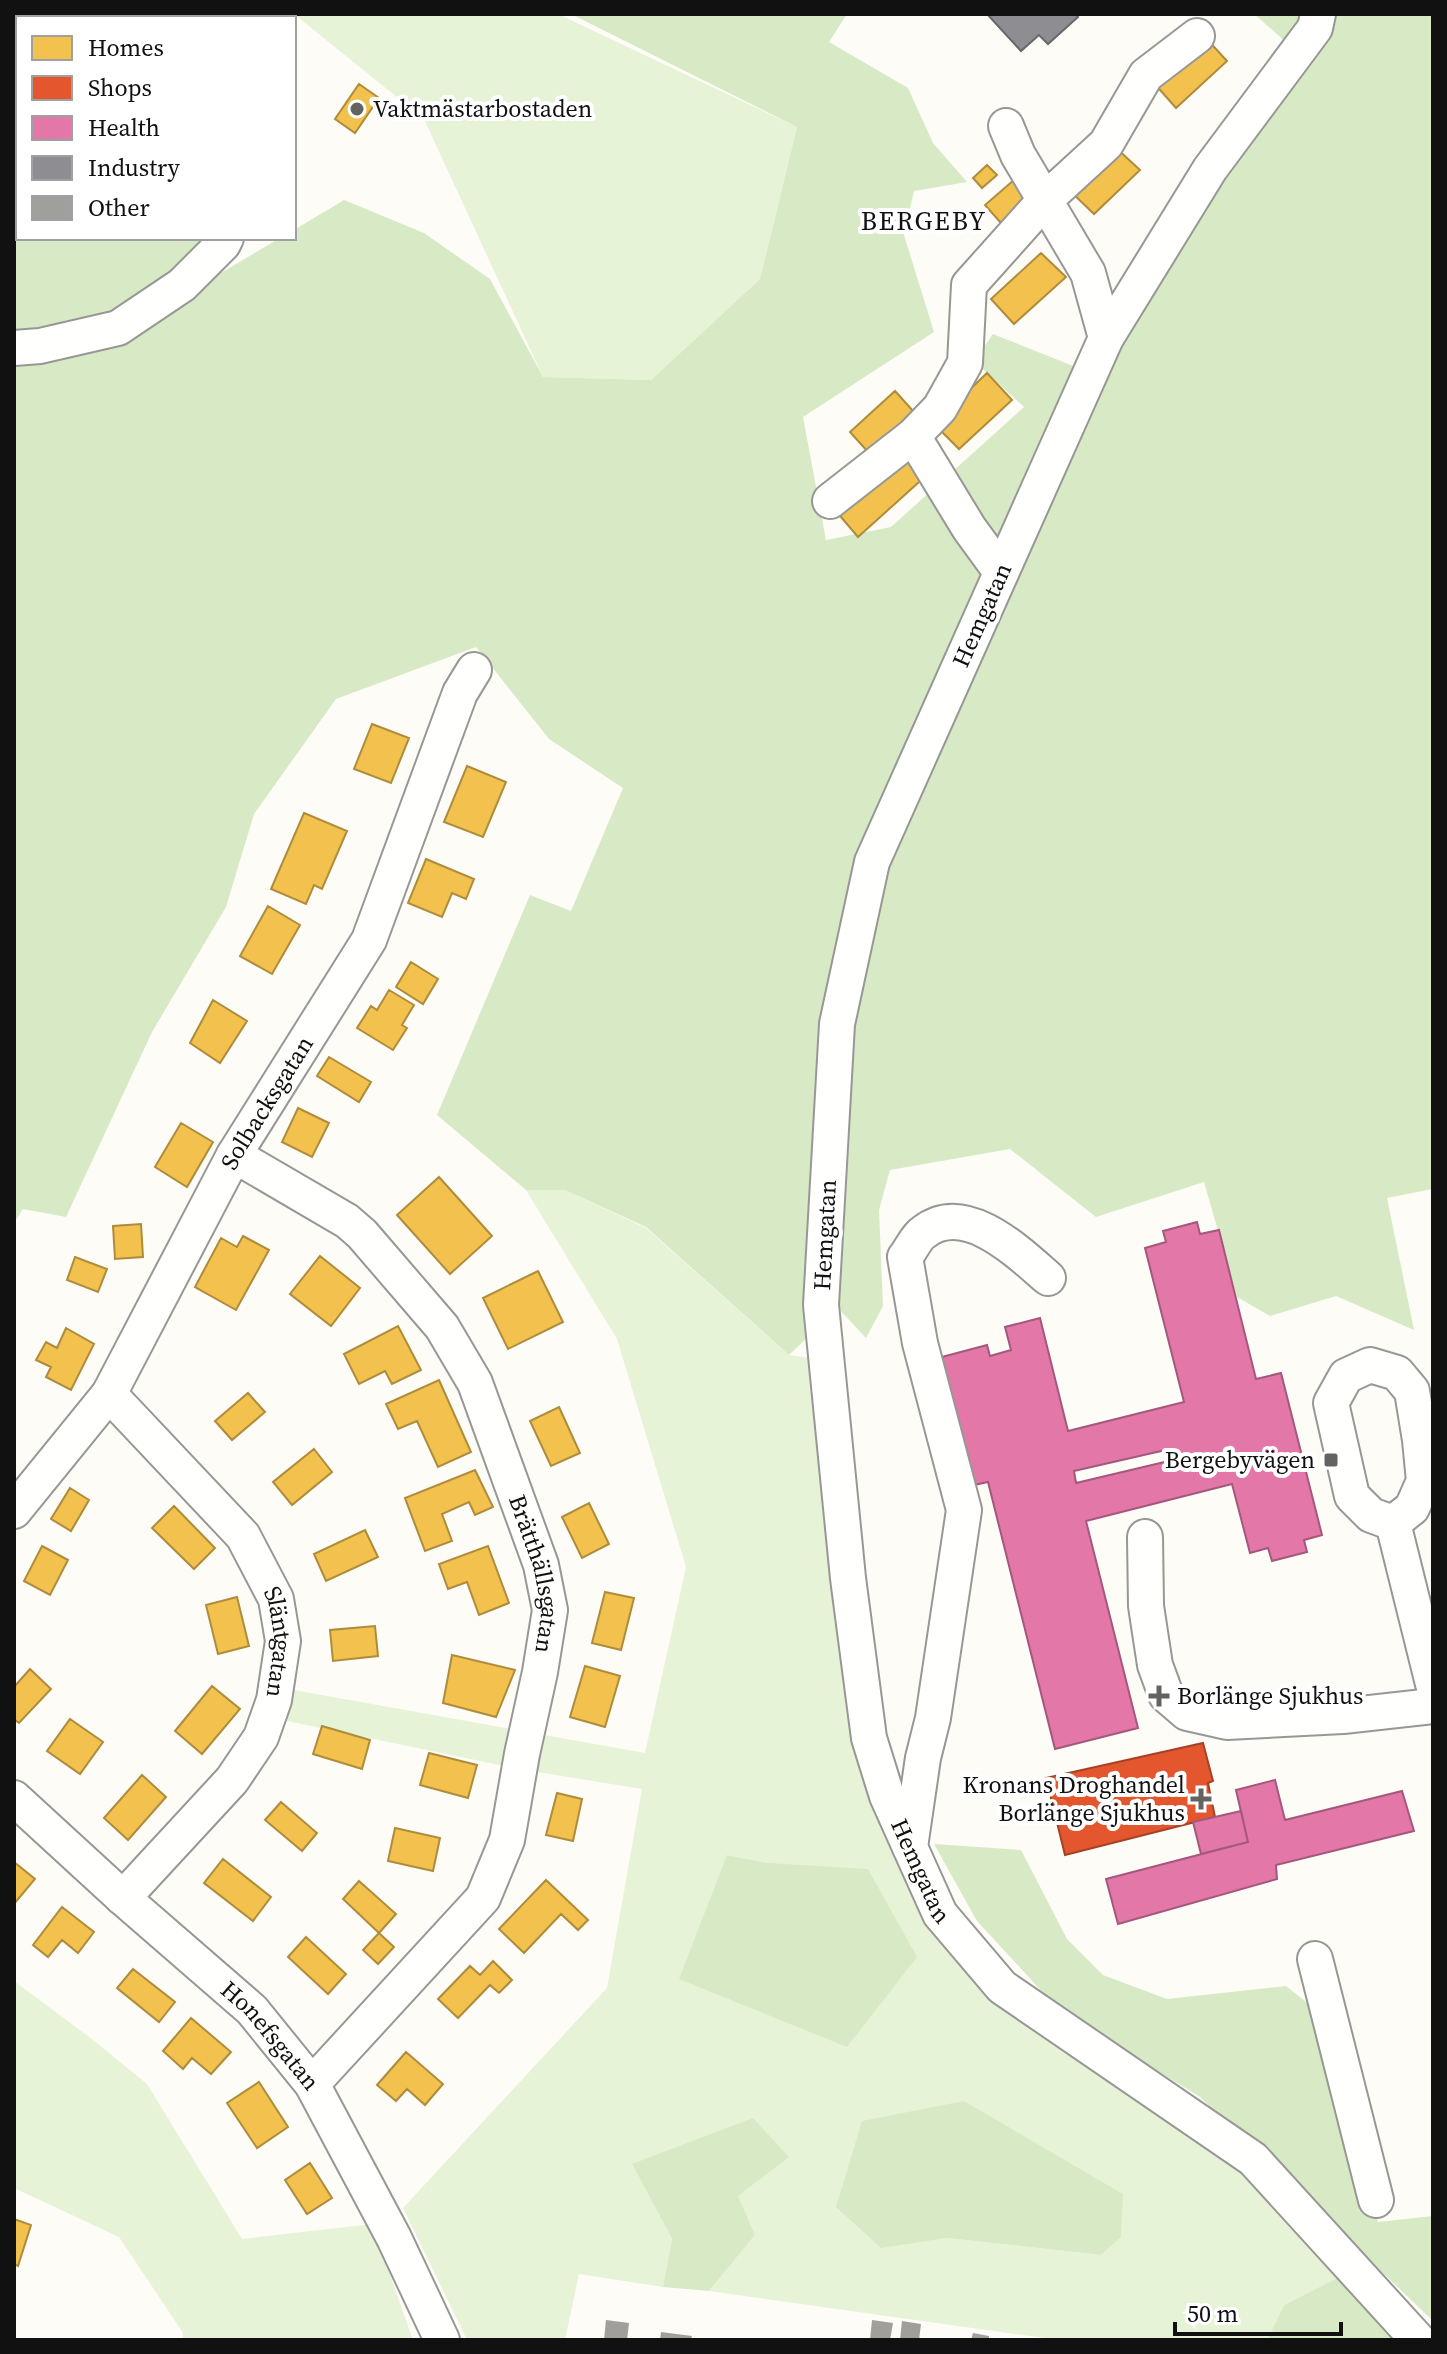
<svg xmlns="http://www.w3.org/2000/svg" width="1447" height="2354" font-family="'Source Serif 4',serif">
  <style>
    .green { fill: #e7f3d7; fill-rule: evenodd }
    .forest { fill: #d8eac5 }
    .homes { fill: #f2c14e; stroke: #ae8c3c; stroke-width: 2 }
    .shops { fill: #e4572e; stroke: #a54225; stroke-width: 2 }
    .health { fill: #e377a8; stroke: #a4587b; stroke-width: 2; fill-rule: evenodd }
    .industry { fill: #8d8d92; stroke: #68686b; stroke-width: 2 }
    .building { fill: #a19f9c }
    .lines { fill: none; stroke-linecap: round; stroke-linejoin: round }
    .minor-casing { stroke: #979795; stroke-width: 38 }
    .minor { stroke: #fffffe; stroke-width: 34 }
    .poi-dot { fill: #646362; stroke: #fff; stroke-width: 3 }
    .labels { text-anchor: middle; stroke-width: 8; stroke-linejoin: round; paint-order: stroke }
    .poi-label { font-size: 24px; fill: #111; stroke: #fff; text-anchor: start }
    .street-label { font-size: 24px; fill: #111; stroke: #fff }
    .neighbourhood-label { font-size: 26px; letter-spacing: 2px; fill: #111; stroke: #fff }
  </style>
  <rect width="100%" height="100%" fill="#fdfcf7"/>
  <path class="green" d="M294 14H558L797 127 760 279 651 380 543 377 424 119Z
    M526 1190H565L646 1228 789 1355 816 1359 841 1587 936 1919 1244 2163 1339 2277 1284 2305 1267 2340H1058L709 2291 755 2235 632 2164 672 2239 663 2287 579 2274 565 2340H467L403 2208 607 1988 642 1789 519 1769 263 1716 277 1687 645 1753 686 1567 617 1339ZM728 1855 768 1863 680 1979ZM1123 2194 1101 2255 947 2238 881 2247Z
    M14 1981 92 2039 147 2084 242 2239 372 2224 413 2340H183V2333L119 2237 14 2188Z"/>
  <path class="forest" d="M90 14H197L198 18H78Z
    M571 14H847L829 42 908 88 933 143 967 182 914 191 904 235 934 332 803 417 826 540 891 527 1024 407 974 361 993 334 1096 375 1217 172 1304 58 1254 14H1433V1189L1387 1198 1414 1330 1336 1296 1270 1316 1237 1297 1204 1182 1096 1217 1010 1149 890 1170 879 1210 883 1306 866 1338 838 1308 789 1355 646 1227 565 1190H526L437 1115 530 895 571 911 623 788 549 739 476 647 336 699 254 814 226 907 152 1032 66 1217 23 1209 14 1223V39L18 38V238H227L219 274 280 238H294V230L344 200 424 233 490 279 543 377 651 380 760 279 797 127Z
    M934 1844 1021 1850 1067 1939 1103 1975 1167 1999 1286 1986 1324 2016 1378 2222 1433 2216V2321L1200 2097 1058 2009 977 1921Z
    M727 1855 768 1863 868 1869 917 1957 847 2047 679 1979Z
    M964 2101 1123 2194 1121 2237 1101 2255 947 2238 881 2248 836 2207 862 2121Z
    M753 2118 789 2157 738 2196 755 2235 709 2291 663 2287 672 2239 632 2164Z
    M1339 2277 1396 2340H1267L1284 2305Z"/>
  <path class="homes" d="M1204 36 1227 61 1176 108 1153 82Z
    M359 84 379 98 355 133 335 119Z
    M1114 146 1140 170 1094 214 1068 189Z
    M987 165 997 175 982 188 973 178Z
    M1015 179 1030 194 1001 223 985 205Z
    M1041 253 1066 277 1014 324 991 299Z
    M987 373 1012 400 959 449 934 424Z
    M895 391 914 412 869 453 850 432Z
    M902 447 928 474 858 537 835 510Z
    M372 724 409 738 391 783 354 769Z
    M467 766 506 782 483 837 444 822Z
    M304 813 347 831 322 889 314 885 306 904 271 889Z
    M426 859 474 879 466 899 452 893 442 917 408 903Z
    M268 906 300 925 272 974 240 956Z
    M411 962 438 979 423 1004 396 987Z
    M389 990 414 1005 402 1025 407 1028 393 1050 357 1028 371 1006 377 1010Z
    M213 1000 247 1021 220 1063 190 1043Z
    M329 1057 371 1082 359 1102 317 1076Z
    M298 1108 329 1123 312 1157 282 1142Z
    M181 1123 213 1142 187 1187 155 1167Z
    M439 1177 492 1236 450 1274 397 1215Z
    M141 1224 143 1257 115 1259 113 1226Z
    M243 1236 269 1250 236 1310 195 1287 221 1238 237 1247Z
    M320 1256 360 1288 331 1326 290 1294Z
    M75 1257 107 1269 98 1292 67 1280Z
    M538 1271 563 1322 508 1349 483 1298Z
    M398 1326 421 1370 392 1384 385 1371 359 1384 344 1354Z
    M66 1328 94 1344 71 1390 46 1377 51 1367 36 1360 46 1342 57 1348Z
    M439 1380 471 1452 438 1467 417 1421 398 1429 386 1404Z
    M248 1393 265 1412 232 1440 215 1421Z
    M559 1407 580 1453 551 1466 530 1421Z
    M314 1449 332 1472 292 1505 273 1482Z
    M475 1470 493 1507 475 1515 469 1502 442 1514 452 1541 425 1551 405 1498Z
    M70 1488 89 1500 71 1531 51 1519Z
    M589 1503 609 1544 582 1558 562 1517Z
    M174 1506 215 1548 194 1569 152 1528Z
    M365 1530 378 1557 326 1581 314 1554Z
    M42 1546 68 1560 50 1595 24 1581Z
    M488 1546 509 1603 479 1615 467 1582 448 1589 439 1564Z
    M605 1592 634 1598 621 1650 592 1643Z
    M237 1597 249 1646 218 1654 206 1605Z
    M375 1626 378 1656 333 1661 330 1630Z
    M452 1655 515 1670 496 1717 443 1703Z
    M585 1666 620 1676 605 1727 570 1717Z
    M30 1669 51 1689 19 1723 14 1719V1687Z
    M212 1686 240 1709 202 1754 175 1731Z
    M70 1719 103 1742 80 1774 47 1751Z
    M322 1726 370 1740 362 1769 313 1754Z
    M429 1753 477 1765 468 1798 420 1785Z
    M142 1775 166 1797 128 1840 104 1818Z
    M557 1793 582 1799 573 1841 546 1835Z
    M281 1802 317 1833 302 1851 265 1820Z
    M395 1828 440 1838 433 1871 388 1861Z
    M223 1859 271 1897 253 1921 204 1883Z
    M14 1862 35 1879 14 1904Z
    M546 1880 588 1920 578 1930 561 1914 524 1953 499 1929Z
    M359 1881 396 1914 379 1933 343 1899Z
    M62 1907 94 1932 78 1953 62 1940 48 1957 33 1945Z
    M379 1933 394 1947 378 1964 363 1950Z
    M306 1937 346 1974 328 1994 288 1957Z
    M493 1961 512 1980 499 1993 490 1985 458 2018 438 1999 470 1966 480 1975Z
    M133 1969 175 2002 159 2022 117 1988Z
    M191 2018 231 2052 211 2074 192 2058 183 2069 163 2051Z
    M406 2052 443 2084 425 2105 407 2089 396 2101 377 2085Z
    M259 2082 288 2127 257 2148 227 2103Z
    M310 2163 332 2198 307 2214 285 2180Z
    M14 2219 31 2225 18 2266 14 2264Z"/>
  <path class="shops" d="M1203 1743 1213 1781 1208 1783 1215 1817 1065 1855 1046 1778Z"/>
  <path class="health" d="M1197 1222 1200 1234 1219 1230 1256 1379 1281 1373 1322 1535 1304 1540 1307 1552 1272 1561 1268 1548 1250 1553 1232 1484 1086 1521 1138 1728 1055 1749 988 1482 974 1485 942 1357 987 1345 990 1356 1011 1350 1005 1327 1040 1318 1068 1431 1184 1402 1145 1248 1166 1242 1163 1231ZM1170 1449 1173 1460 1076 1483 1074 1471Z
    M1275 1780 1285 1820 1402 1791 1414 1831 1276 1865 1277 1879 1118 1924 1106 1879 1248 1842 1236 1790Z
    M1241 1811 1248 1842 1201 1854 1193 1822Z"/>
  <path class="industry" d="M987 14H1075L1078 17 1048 44 1039 35 1021 51Z"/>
  <path class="building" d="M606 2320 629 2323 627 2340H604Z
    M872 2320 893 2323 890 2340H870Z
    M902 2321 921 2324 919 2340H900Z
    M661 2332 692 2336 691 2340H660Z
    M973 2333 989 2336V2340H971Z"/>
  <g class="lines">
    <g class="minor-casing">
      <g id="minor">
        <path id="s1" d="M1318 14 1315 28 1210 169 1106 338 872 862 837 1024 821 1305 848 1578 869 1738 887 1796 940 1914 1002 1987 1253 2159 1418 2340"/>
        <path d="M276 18 277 14"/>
        <path d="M1006 126 1018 155 1088 273 1106 338"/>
        <path d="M14 348 40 346 118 328 182 285 223 244 226 238"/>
        <path d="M913 436 969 528 1001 572"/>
        <path d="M830 501 913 436 940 408 965 363 969 285 1045 200 1106 144 1146 75 1197 36"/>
        <path id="s2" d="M234 1155 347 1221 362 1234 442 1327 475 1383 541 1565 550 1610 540 1672 522 1754 507 1840 483 1898 312 2084"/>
        <path d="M1370 1365 1397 1373 1412 1391 1420 1440 1424 1481 1412 1508 1393 1523 1371 1515 1352 1496 1331 1403 1346 1376Z"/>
        <path id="s3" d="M109 1394 243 1536 276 1599 283 1641 274 1700 261 1737 232 1780 123 1898"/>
        <path id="s4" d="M14 1511 109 1394 234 1155 369 940 460 693 474 670"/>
        <path d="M1393 1523 1433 1684"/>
        <path d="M1145 1537 1146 1606 1155 1665 1166 1695 1187 1713 1227 1722 1343 1716 1433 1706"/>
        <path id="s5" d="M14 1798 123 1898 252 2010 312 2084 394 2238 442 2340"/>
        <path d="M910 1847 923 1758 933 1718 964 1510 920 1343 905 1257C911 1250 916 1237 924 1232 965 1200 1018 1252 1048 1278"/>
        <path d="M1315 1959 1376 2200"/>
      </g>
    </g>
    <use href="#minor" class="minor"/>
  </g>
  <g class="poi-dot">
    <circle cx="357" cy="109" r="8"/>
    <rect x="1323" y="1452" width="16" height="16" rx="4"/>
    <path d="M1155 1684h8v8h8v8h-8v8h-8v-8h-8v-8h8z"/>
    <path d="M1197 1787h8v8h8v8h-8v8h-8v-8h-8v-8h8z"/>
  </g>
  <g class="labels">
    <g class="poi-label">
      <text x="373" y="117">Vaktmästarbostaden</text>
      <text x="1315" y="1468" text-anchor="end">Bergebyvägen</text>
      <text x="1177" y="1704">Borlänge Sjukhus</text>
      <text x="1185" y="1793" text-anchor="end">Kronans Droghandel<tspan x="1185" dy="28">Borlänge Sjukhus</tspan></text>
    </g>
    <g class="street-label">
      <text transform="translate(982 615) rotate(-66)" y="8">Hemgatan</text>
      <text dy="8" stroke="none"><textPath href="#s4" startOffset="482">Solbacksgatan</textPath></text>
      <text transform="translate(825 1235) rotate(-87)" y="8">Hemgatan</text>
      <text dy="8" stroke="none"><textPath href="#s2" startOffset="540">Brätthällsgatan</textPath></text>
      <text dy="8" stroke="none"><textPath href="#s3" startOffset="310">Släntgatan</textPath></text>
      <text dy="8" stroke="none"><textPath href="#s1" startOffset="1988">Hemgatan</textPath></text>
      <text dy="8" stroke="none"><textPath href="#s5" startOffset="350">Honefsgatan</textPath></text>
    </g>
    <g class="neighbourhood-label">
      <text x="924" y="230">BERGEBY</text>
    </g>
  </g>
  <rect width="1447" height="2354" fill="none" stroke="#111111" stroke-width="32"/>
  <rect x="16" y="16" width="280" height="224" fill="#ffffff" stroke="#a0a0a0" stroke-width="2"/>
  <rect x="32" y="36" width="40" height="24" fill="#f2c14e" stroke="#a0a0a0" stroke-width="2"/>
  <text x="88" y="56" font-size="24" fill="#111111">Homes</text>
  <rect x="32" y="76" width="40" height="24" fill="#e4572e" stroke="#a0a0a0" stroke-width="2"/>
  <text x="88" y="96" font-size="24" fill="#111111">Shops</text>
  <rect x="32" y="116" width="40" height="24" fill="#e377a8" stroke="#a0a0a0" stroke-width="2"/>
  <text x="88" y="136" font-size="24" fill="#111111">Health</text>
  <rect x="32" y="156" width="40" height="24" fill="#8d8d92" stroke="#a0a0a0" stroke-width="2"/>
  <text x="88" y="176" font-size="24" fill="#111111">Industry</text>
  <rect x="32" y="196" width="40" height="24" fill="#a19f9c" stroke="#a0a0a0" stroke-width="2"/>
  <text x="88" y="216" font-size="24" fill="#111111">Other</text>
  <path d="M1175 2322v12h166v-12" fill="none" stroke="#111111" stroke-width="4"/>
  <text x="1187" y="2322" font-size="24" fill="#111111" stroke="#ffffff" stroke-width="6" paint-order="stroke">50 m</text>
</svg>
